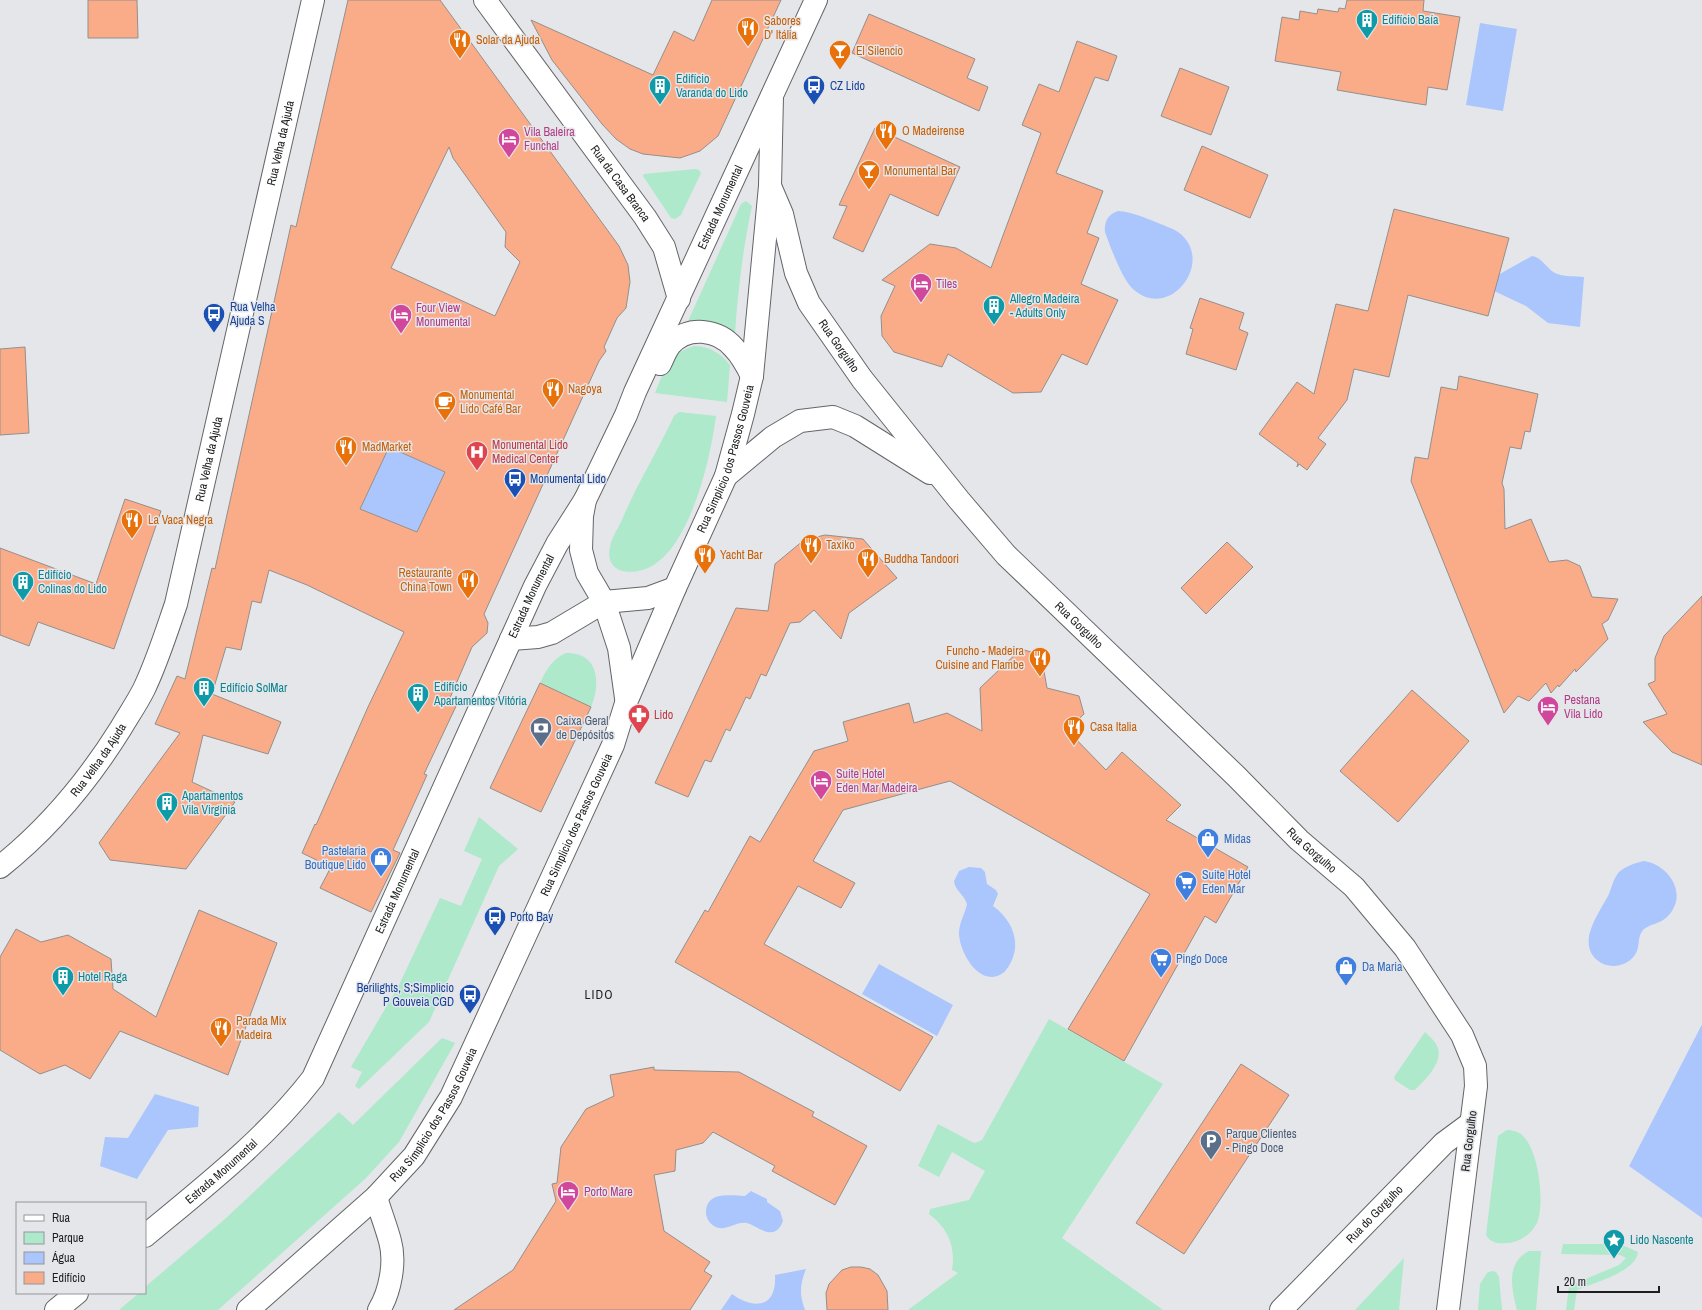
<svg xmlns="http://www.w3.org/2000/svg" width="1702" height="1310" font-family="'Archivo Narrow',sans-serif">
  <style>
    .green { fill: #ade9ca }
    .water { fill: #abc6fd }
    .pier { fill: #e5e6ea }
    .building { fill: #faac89; stroke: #938f8d; fill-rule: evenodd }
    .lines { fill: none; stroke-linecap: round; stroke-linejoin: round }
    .minor-casing { stroke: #646568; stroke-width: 24 }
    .major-casing { stroke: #646568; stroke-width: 24 }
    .minor { stroke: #fff; stroke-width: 22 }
    .major { stroke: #fff; stroke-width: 22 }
    .labels { text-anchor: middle; stroke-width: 3; stroke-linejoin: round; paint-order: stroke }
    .culture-label { font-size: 12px; fill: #0d838f; stroke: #e5e6ea; text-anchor: start }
    .food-label { font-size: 12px; fill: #c56008; stroke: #e5e6ea; text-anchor: start }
    .transit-label { font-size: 12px; fill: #164399; stroke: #e5e6ea; text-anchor: start }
    .hotel-label { font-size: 12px; fill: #b23c85; stroke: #e5e6ea; text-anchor: start }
    .street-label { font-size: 12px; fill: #1d1e1f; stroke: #e5e6ea }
    .health-label { font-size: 12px; fill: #be3a42; stroke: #e5e6ea; text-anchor: start }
    .service-label { font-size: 12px; fill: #4e5e75; stroke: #e5e6ea; text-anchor: start }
    .shop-label { font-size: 12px; fill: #366cbe; stroke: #e5e6ea; text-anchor: start }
    .neighbourhood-label { font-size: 13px; letter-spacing: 1px; fill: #1d1e1f; stroke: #e5e6ea }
  </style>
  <rect width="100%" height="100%" fill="#e5e6ea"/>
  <path class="green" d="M695 169 699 170 701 173 681 215 675 219 671 218 643 176 644 174Z
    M746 201 752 206C743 248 738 290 735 333L733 335 691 324 688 322 689 319 741 204Z
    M695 346C711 347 720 353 730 365L727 402 655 393C664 371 670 352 695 346Z
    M679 412 716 416C711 454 698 508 677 540 671 550 662 560 652 566 634 576 604 575 610 547 611 539 617 530 621 522 636 486 657 452 674 416Z
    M566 653C599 652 601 684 591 707L540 683C546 670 552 659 566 653Z
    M479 817 518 849 499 866 429 1022 359 1089 355 1086 362 1072 351 1067 399 985 440 898 461 906 482 859 464 851Z
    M1049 1019 1163 1084 1062 1238 1163 1310H908L958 1273 952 1270C956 1247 948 1228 929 1214L930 1209 969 1200 985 1171 952 1152 939 1177 918 1166 938 1124 972 1142 975 1143 982 1140Z
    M1425 1032C1428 1035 1433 1039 1436 1044 1446 1061 1425 1080 1415 1090H1410L1395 1080 1394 1077Z
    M442 1038 455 1043 399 1142 365 1179 218 1310H119L139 1293H145V1287L225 1219 339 1112 353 1125Z
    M1507 1130C1513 1130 1520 1132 1524 1137 1539 1153 1545 1203 1537 1223 1531 1235 1518 1243 1505 1243 1497 1244 1490 1242 1486 1235L1498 1136Z
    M1563 1244H1620L1638 1252C1636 1272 1593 1283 1577 1290L1574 1310H1566L1569 1286 1619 1265 1626 1258 1620 1255 1561 1254Z
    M1529 1251H1541L1536 1310H1517C1512 1290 1505 1263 1529 1251Z
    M1404 1258 1399 1310H1355Z
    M1492 1271 1496 1272 1499 1277 1502 1310H1478L1480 1284 1487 1273Z"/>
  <path class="water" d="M1480 23 1517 29 1503 111 1466 105Z
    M1118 211C1132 212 1146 218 1158 223 1165 226 1172 228 1178 232 1218 261 1167 325 1131 287 1121 276 1110 246 1105 232 1104 222 1108 214 1118 211Z
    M1532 256C1543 258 1546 268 1555 273 1563 277 1576 276 1584 277L1580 327 1548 323 1526 306 1494 291 1498 275Z
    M389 447 451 475 417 532 360 509Z
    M1644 861C1670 865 1689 896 1667 917 1660 924 1649 924 1643 930 1637 937 1640 946 1636 953 1629 967 1608 970 1597 960 1576 942 1600 912 1609 894 1612 887 1613 879 1619 872 1626 866 1635 863 1644 861Z
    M969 867 981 868 985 872 987 884 996 890 998 894 993 906C1010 918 1021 939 1012 960 1010 964 1007 970 1003 973 980 989 959 952 959 933 959 923 965 914 967 904 964 894 955 891 954 881L959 871Z
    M879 964 953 1005 937 1036 862 994Z
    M1702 1024V1218L1629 1166Z
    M155 1094 199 1107 198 1127 168 1130 137 1179 100 1166 105 1137 128 1138Z
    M751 1191 767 1199V1202L780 1211 783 1221C781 1226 778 1231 773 1232 764 1234 755 1225 747 1223 735 1221 725 1233 714 1226 710 1224 706 1218 706 1213 706 1190 732 1196 745 1196Z
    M806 1269C800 1284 799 1295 805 1310H721L732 1294C754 1310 777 1308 775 1275Z"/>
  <path class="pier" d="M1702 1022V1024L1629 1166 1627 1164Z"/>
  <path class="building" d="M88 0H137L138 38H88Z
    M348 0H440L619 246 628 265 630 282 626 308 617 318 604 347 606 351 599 361 484 614 488 623 487 633 472 647 450 698 458 702 424 774 427 775 393 850 400 853 371 912 320 888 331 867 302 853 315 824 316 825 368 707 404 632 307 585 269 570 261 603 252 601 241 650 226 647 212 694 281 722 268 754 203 735 192 782 235 802 186 869 110 860 99 843 180 733 155 724 177 676 185 679 212 568 215 569 291 225 296 227ZM449 147 453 158 506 232 505 247 520 262 495 316 391 268ZM389 447 445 472 417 532 360 509Z
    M712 0H781L718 136 700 151 680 158 643 154 630 149 616 139 602 124 552 60 531 20 653 75 674 31 694 41Z
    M1347 0H1424L1423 11 1460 17 1447 90 1428 87 1426 105 1407 102 1337 90 1341 72 1275 61 1282 17 1299 20 1300 11 1317 14 1318 9 1338 12 1339 8 1345 9Z
    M869 14 975 59 967 78 988 87 979 111 852 53Z
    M1077 41 1117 56 1108 81 1095 77 1056 173 1103 191 1087 233 1099 238 1081 284 1118 300 1087 365 1062 354 1041 392 1013 393 948 354 942 367 894 352 882 336 881 316 895 286 882 280 930 244 956 248 991 268 1041 133 1022 125 1039 84 1059 92Z
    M1180 68 1229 87 1211 135 1161 116Z
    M875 128 960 167 938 216 890 194 863 252 833 238 847 206 839 205Z
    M1202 146 1268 175 1250 218 1184 190Z
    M1394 209 1509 238 1488 316 1408 295 1389 377 1354 369 1347 400 1318 438 1326 444 1307 470 1299 464 1297 467 1298 463 1259 434 1297 382 1314 394 1336 304 1368 311Z
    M1200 298 1244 313 1239 329 1248 333 1236 370 1186 354 1193 329 1190 328Z
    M25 347 29 433 0 435V349Z
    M1459 376 1538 394 1530 432 1525 431 1521 449 1510 447 1502 483 1504 489 1505 529 1531 519 1549 562 1567 560 1580 566 1592 597 1618 599 1608 620 1602 624 1608 639 1576 672 1575 669 1559 687 1558 685 1551 693 1546 683 1529 701 1518 696 1504 713 1411 481 1415 457 1428 459 1441 387 1457 390Z
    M125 499 161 511 114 649 38 622 29 646 0 635V548L96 584Z
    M825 535 863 539 897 578 849 613 841 639 814 610 800 622 790 623 766 676 761 674 750 699 746 697 730 731 726 729 711 762 705 760 688 797 655 783 736 608 768 611 775 564 804 540Z
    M1227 542 1253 567 1206 614 1181 588Z
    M1702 596V765L1672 752 1643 722 1667 714 1648 684 1655 681V658L1664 636Z
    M1021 649 1041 655 1047 688 1079 696 1084 714 1067 730 1106 770 1122 752 1181 805 1166 820 1248 867 1216 923 1205 916 1124 1061 1068 1029 1150 894 950 781 843 810 813 861 855 883 841 908 798 886 764 944 933 1037 900 1091 675 962 705 910 708 912 750 836 760 842 814 751 848 741 843 722 909 703 914 723 947 713 982 731 980 688Z
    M540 683 591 707 541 812 490 788Z
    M1412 690 1469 741 1398 822 1340 771Z
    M199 910 277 943 228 1075 120 1031 90 1079 65 1065 40 1074 0 1050V957L16 929 41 942 68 935 111 959 113 989 156 1017Z
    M1241 1064 1289 1095 1184 1254 1136 1223Z
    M654 1067V1070L739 1072 814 1112 812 1116 867 1146 835 1205 772 1171 775 1166 713 1132 703 1143 676 1150 675 1171 654 1175 664 1231 710 1262 704 1271 712 1276 690 1310H454L513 1270 556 1201 552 1184 557 1183 561 1147 586 1109 614 1096 610 1075Z
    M851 1267H861L870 1269 878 1275 887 1291 888 1310H827L826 1293 829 1284 842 1270Z"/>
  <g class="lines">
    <g class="minor-casing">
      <g id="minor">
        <path id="s1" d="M485 0 645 217 664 247 679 299"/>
        <path id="s2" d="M770 186 782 214 796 273 809 303 862 379 959 500 1006 555 1236 776 1299 840 1354 887 1405 948 1462 1035 1475 1066 1476 1086 1448 1310"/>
        <path d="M726 476 773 437 800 421 833 417 855 426 930 473"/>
        <path d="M511 639 538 637 552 633 604 602"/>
        <path id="s3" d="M0 867C49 828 88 781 121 728 128 716 137 703 144 689 157 662 166 633 176 604L313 0"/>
        <path d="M376 1197C380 1211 386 1226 390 1241 396 1262 390 1292 379 1310"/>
        <path id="s4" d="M145 1236C204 1187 266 1139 313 1078L535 586 557 544 585 500"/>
        <path d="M56 1310 77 1293"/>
        <path id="s5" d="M1281 1310 1444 1143 1471 1123"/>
      </g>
    </g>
    <g class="major-casing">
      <g id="major">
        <path d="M660 364C663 358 666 350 670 345 687 325 718 329 734 348 742 356 747 366 752 376"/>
        <path d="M604 602 648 598 675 588"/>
        <path id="s6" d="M626 698 619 648 604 602 587 573 581 550 582 516 585 500 626 415 635 392 816 0"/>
        <path id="s7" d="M248 1310 376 1197 414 1156 451 1097 613 745 627 700 675 588 726 476 743 414 752 376 770 186 772 96"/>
      </g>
    </g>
    <use href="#minor" class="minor"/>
    <use href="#major" class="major"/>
  </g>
  <defs>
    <g id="building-pin" transform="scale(1.15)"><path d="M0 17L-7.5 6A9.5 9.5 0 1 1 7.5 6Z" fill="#0f9aa8" stroke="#e5e6ea"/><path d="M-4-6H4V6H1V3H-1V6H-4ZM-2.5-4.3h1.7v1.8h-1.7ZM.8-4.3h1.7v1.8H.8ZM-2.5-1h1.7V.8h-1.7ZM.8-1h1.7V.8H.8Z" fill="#fff"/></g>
    <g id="restaurant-pin" transform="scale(1.15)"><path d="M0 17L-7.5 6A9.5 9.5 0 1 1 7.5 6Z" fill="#e8710a" stroke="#e5e6ea"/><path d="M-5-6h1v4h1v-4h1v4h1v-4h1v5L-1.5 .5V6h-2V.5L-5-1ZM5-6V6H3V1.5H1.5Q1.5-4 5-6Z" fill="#fff"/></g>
    <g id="bar-pin" transform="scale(1.15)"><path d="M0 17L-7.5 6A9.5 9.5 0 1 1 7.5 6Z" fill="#e8710a" stroke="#e5e6ea"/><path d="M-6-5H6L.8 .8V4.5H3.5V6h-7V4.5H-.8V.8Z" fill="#fff"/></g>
    <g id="bus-pin" transform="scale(1.15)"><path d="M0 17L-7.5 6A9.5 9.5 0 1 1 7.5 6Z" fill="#1a4fb4" stroke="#e5e6ea"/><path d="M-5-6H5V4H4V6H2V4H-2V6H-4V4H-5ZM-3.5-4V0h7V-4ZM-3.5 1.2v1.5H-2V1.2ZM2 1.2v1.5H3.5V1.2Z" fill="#fff"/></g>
    <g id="hotel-pin" transform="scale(1.15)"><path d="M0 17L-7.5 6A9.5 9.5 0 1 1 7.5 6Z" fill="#d1479c" stroke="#e5e6ea"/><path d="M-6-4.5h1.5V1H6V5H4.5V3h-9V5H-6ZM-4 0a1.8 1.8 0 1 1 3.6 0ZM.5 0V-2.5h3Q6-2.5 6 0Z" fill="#fff"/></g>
    <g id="cafe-pin" transform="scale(1.15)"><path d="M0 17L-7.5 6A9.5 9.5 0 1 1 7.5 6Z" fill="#e8710a" stroke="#e5e6ea"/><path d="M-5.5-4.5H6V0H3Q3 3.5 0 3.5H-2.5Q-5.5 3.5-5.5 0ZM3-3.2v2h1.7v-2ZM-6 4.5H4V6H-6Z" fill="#fff"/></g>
    <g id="hospital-pin" transform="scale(1.15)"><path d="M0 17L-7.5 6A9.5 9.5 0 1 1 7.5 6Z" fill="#e0444e" stroke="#e5e6ea"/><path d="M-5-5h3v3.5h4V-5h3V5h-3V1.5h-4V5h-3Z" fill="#fff"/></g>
    <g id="pharmacy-pin" transform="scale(1.15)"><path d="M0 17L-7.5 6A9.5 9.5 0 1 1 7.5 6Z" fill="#e0444e" stroke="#e5e6ea"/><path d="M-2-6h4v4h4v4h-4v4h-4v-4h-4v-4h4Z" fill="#fff"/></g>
    <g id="bank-pin" transform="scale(1.15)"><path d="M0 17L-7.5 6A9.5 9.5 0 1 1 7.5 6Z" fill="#5c6f8a" stroke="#e5e6ea"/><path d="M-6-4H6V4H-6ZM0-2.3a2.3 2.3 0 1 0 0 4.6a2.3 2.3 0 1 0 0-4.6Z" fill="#fff"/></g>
    <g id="shop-pin" transform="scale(1.15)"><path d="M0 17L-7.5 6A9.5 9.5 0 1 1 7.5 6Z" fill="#3f7fe0" stroke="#e5e6ea"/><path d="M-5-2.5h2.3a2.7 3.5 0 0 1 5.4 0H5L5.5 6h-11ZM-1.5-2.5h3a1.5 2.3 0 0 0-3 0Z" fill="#fff"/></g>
    <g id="supermarket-pin" transform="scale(1.15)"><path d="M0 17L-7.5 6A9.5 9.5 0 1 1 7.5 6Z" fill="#3f7fe0" stroke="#e5e6ea"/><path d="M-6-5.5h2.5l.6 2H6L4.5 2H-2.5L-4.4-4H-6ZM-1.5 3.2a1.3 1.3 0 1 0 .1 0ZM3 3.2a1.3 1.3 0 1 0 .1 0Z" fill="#fff"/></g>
    <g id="parking-pin" transform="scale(1.15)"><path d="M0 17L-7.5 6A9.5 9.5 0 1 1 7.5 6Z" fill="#5c6f8a" stroke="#e5e6ea"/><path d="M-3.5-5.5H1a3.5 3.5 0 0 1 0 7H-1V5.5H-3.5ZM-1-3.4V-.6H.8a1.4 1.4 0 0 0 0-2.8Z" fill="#fff"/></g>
    <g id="sight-pin" transform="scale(1.15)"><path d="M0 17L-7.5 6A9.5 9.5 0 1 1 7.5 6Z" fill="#0f9aa8" stroke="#e5e6ea"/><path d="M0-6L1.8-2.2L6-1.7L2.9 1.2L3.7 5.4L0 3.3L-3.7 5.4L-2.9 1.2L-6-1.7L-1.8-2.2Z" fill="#fff"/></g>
  </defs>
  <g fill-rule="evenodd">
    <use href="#building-pin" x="1367" y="20"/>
    <use href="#restaurant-pin" x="748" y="28"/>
    <use href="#restaurant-pin" x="460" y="40"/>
    <use href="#bar-pin" x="840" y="51"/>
    <use href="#building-pin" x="660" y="86"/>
    <use href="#bus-pin" x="814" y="86"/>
    <use href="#restaurant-pin" x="886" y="131"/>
    <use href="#hotel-pin" x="509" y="139"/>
    <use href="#bar-pin" x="869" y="171"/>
    <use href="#hotel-pin" x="921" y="284"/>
    <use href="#building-pin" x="994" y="306"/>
    <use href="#bus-pin" x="214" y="314"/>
    <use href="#hotel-pin" x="401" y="315"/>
    <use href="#restaurant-pin" x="553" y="389"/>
    <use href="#cafe-pin" x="445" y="402"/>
    <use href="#restaurant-pin" x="346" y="447"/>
    <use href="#hospital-pin" x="477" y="452"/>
    <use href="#bus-pin" x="515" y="479"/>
    <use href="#restaurant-pin" x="132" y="520"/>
    <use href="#restaurant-pin" x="811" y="545"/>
    <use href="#restaurant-pin" x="705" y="555"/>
    <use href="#restaurant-pin" x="868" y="559"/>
    <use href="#restaurant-pin" x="468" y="580"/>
    <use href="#building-pin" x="23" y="582"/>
    <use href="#restaurant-pin" x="1040" y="658"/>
    <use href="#building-pin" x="204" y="688"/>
    <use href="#building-pin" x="418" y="694"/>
    <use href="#hotel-pin" x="1548" y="707"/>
    <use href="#pharmacy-pin" x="639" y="715"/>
    <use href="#restaurant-pin" x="1074" y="727"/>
    <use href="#bank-pin" x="541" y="728"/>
    <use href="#hotel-pin" x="821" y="781"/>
    <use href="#building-pin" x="167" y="803"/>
    <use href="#shop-pin" x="1208" y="839"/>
    <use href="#shop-pin" x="381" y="858"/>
    <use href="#supermarket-pin" x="1186" y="882"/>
    <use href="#bus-pin" x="495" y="917"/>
    <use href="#supermarket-pin" x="1161" y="959"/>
    <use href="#shop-pin" x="1346" y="967"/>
    <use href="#building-pin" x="63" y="977"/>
    <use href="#bus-pin" x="470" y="995"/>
    <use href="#restaurant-pin" x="221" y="1028"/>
    <use href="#parking-pin" x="1211" y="1141"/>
    <use href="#hotel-pin" x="568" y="1192"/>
    <use href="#sight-pin" x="1614" y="1240"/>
  </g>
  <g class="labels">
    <g class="culture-label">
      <text x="1382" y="24">Edifício Baía</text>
      <text x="676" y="83">Edifício<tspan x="676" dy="14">Varanda do Lido</tspan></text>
      <text x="1010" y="303">Allegro Madeira<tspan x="1010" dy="14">- Adults Only</tspan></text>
      <text x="38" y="579">Edifício<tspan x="38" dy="14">Colinas do Lido</tspan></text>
      <text x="434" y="691">Edifício<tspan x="434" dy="14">Apartamentos Vitória</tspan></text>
      <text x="220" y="692">Edifício SolMar</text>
      <text x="182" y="800">Apartamentos<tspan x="182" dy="14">Vila Virgínia</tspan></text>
      <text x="78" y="981">Hotel Raga</text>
      <text x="1630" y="1244">Lido Nascente</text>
    </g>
    <g class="food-label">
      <text x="764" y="25">Sabores<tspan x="764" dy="14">D' Itália</tspan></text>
      <text x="476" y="44">Solar da Ajuda</text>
      <text x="856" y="55">El Silencio</text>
      <text x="902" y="135">O Madeirense</text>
      <text x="884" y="175">Monumental Bar</text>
      <text x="568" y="393">Nagoya</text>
      <text x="460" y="399">Monumental<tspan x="460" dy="14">Lido Café Bar</tspan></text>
      <text x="362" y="451">MadMarket</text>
      <text x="148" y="524">La Vaca Negra</text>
      <text x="826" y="549">Taxiko</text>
      <text x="720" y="559">Yacht Bar</text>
      <text x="884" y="563">Buddha Tandoori</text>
      <text x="452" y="577" text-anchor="end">Restaurante<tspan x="452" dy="14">China Town</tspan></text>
      <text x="1024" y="655" text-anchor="end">Funcho - Madeira<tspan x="1024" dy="14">Cuisine and Flambe</tspan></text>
      <text x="1090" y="731">Casa Italia</text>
      <text x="236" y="1025">Parada Mix<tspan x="236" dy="14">Madeira</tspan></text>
    </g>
    <g class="transit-label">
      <text x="830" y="90">CZ Lido</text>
      <text x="230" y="311">Rua Velha<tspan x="230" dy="14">Ajuda S</tspan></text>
      <text x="530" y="483">Monumental Lido</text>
      <text x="510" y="921">Porto Bay</text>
      <text x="454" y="992" text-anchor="end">Berilights, S;Simplicio<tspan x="454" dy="14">P Gouveia CGD</tspan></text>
    </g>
    <g class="hotel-label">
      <text x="524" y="136">Vila Baleira<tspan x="524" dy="14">Funchal</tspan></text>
      <text x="936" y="288">Tiles</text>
      <text x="416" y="312">Four View<tspan x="416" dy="14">Monumental</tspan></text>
      <text x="1564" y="704">Pestana<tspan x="1564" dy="14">Vila Lido</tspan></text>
      <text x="836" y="778">Suite Hotel<tspan x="836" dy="14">Eden Mar Madeira</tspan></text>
      <text x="584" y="1196">Porto Mare</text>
    </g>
    <g class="street-label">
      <text dy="4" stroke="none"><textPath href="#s3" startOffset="794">Rua Velha da Ajuda</textPath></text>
      <text dy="4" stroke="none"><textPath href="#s1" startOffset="228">Rua da Casa Branca</textPath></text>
      <text dy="4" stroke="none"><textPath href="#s6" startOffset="529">Estrada Monumental</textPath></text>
      <text dy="4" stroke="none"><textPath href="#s2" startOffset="176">Rua Gorgulho</textPath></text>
      <text dy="4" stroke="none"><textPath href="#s7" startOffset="992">Rua Simplicio dos Passos Gouveia</textPath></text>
      <text dy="4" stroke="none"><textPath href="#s3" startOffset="470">Rua Velha da Ajuda</textPath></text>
      <text dy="4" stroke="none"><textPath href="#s4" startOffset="760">Estrada Monumental</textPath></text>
      <text dy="4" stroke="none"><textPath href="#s2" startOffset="545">Rua Gorgulho</textPath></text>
      <text dy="4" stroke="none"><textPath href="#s3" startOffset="146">Rua Velha da Ajuda</textPath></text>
      <text dy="4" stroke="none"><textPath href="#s7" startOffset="596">Rua Simplicio dos Passos Gouveia</textPath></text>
      <text dy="4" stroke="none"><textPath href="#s2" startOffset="869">Rua Gorgulho</textPath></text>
      <text dy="4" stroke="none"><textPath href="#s4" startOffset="436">Estrada Monumental</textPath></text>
      <text dy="4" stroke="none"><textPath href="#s7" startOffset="272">Rua Simplicio dos Passos Gouveia</textPath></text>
      <text transform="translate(1469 1141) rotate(-83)" y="4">Rua Gorgulho</text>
      <text dy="4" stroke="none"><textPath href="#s4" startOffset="100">Estrada Monumental</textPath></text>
      <text dy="4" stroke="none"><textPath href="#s5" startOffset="134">Rua do Gorgulho</textPath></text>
    </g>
    <g class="health-label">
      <text x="492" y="449">Monumental Lido<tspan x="492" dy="14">Medical Center</tspan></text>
      <text x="654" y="719">Lido</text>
    </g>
    <g class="service-label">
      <text x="556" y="725">Caixa Geral<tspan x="556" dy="14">de Depósitos</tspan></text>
      <text x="1226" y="1138">Parque Clientes<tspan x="1226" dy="14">- Pingo Doce</tspan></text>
    </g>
    <g class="shop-label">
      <text x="1224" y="843">Midas</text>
      <text x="366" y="855" text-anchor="end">Pastelaria<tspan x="366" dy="14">Boutique Lido</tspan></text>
      <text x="1202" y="879">Suite Hotel<tspan x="1202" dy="14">Eden Mar</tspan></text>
      <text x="1176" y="963">Pingo Doce</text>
      <text x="1362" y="971">Da Maria</text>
    </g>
    <g class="neighbourhood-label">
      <text x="599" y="999">LIDO</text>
    </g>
  </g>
  <rect x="16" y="1202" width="130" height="92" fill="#e5e6ea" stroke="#959699"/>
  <rect x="24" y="1215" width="20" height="6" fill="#ffffff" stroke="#959699"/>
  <text x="52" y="1222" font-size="12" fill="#1d1e1f">Rua</text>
  <rect x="24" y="1232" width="20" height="12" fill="#ade9ca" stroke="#959699"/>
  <text x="52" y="1242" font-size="12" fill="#1d1e1f">Parque</text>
  <rect x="24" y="1252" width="20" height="12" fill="#abc6fd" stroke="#959699"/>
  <text x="52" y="1262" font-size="12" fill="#1d1e1f">Água</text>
  <rect x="24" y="1272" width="20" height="12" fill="#faac89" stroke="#959699"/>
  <text x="52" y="1282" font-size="12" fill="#1d1e1f">Edifício</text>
  <path d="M1558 1286v6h101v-6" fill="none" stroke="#1d1e1f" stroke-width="2"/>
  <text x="1564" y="1286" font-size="12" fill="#1d1e1f" stroke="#e5e6ea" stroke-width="3" paint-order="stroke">20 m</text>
</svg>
